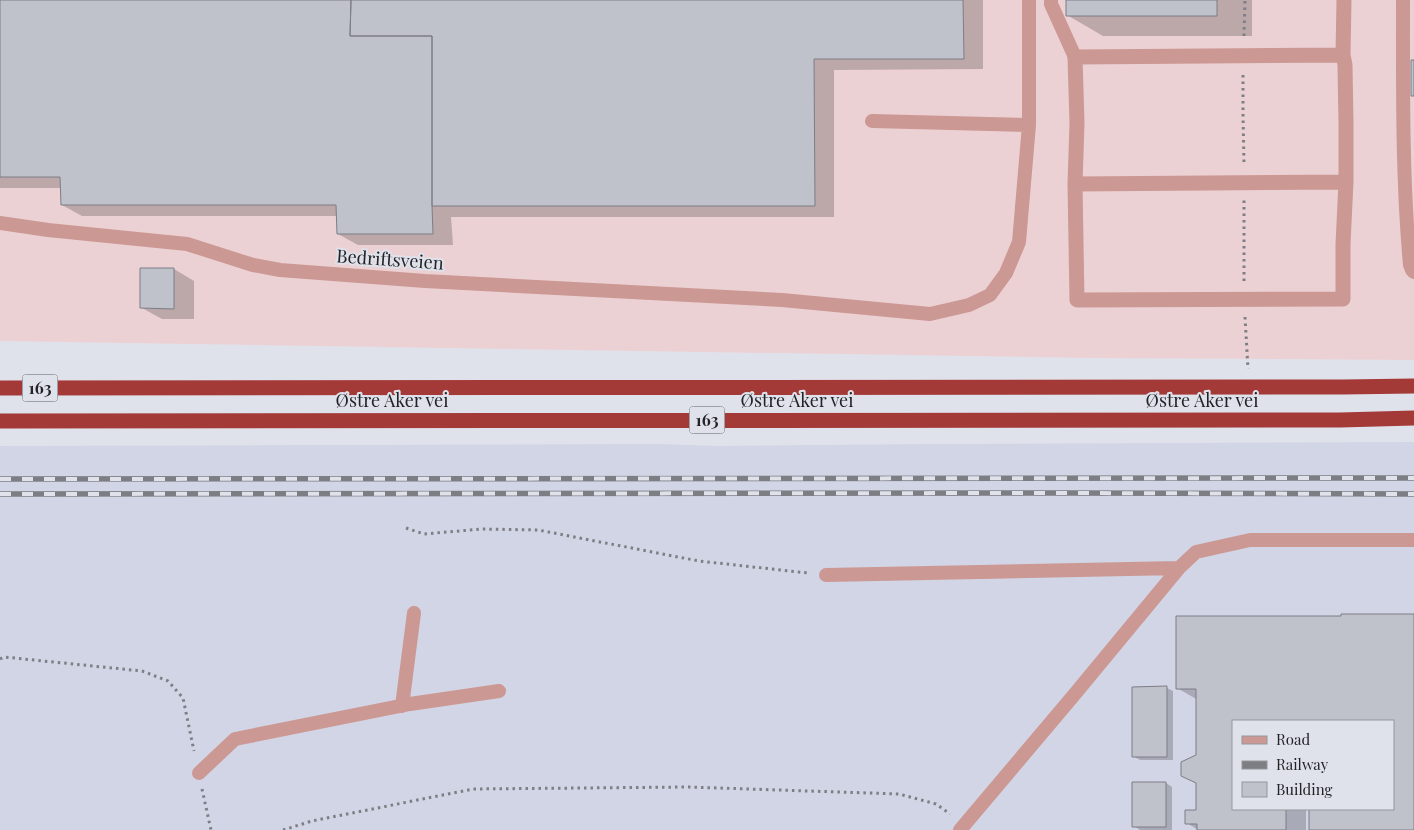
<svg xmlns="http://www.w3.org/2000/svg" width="1414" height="830" font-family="'Playfair Display',serif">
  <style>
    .built { fill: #d2d5e5; fill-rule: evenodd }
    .industrial { fill: #ecd1d4 }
    .shadow { fill: #0003 }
    .building { fill: #c0c2cb; stroke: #7c7d86 }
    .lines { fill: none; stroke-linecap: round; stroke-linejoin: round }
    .path { stroke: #7d7f85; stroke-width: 3; stroke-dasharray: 2.5 4; stroke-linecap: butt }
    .lane { stroke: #cc9893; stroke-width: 14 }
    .street { stroke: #cc9893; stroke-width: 15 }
    .highway { stroke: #a33a37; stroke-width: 15 }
    .rail-casing { stroke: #7d7e84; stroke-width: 5.5 }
    .rail { stroke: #e0e2eb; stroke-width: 4; stroke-dasharray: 11; stroke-linecap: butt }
    .labels { text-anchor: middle; stroke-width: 4; stroke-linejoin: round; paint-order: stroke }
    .shield { fill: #e0e2eb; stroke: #5b5c61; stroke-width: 1 }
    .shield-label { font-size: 16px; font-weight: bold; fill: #222326 }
    .street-label { font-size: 18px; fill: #222326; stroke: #e0e2eb }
  </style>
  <rect width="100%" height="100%" fill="#e0e2eb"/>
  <path class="built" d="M1414 442V830H0V446L657 444 718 446 934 444ZM1233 721H1393V809H1233Z"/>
  <path class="industrial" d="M0 0H1414V360L1091 358 0 341Z"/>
  <path class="shadow" d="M0 0H983V69L834 70V217H451L453 245H358L338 234V216H82L62 205V188H0Z
    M1067 0H1252V36H1103L1067 15Z
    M174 269 194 281V319H162L142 308Z
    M1414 615V830H1310V809H1393V721H1233V809H1306V830H1198L1187 823 1198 811V784L1182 775 1198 756V700L1177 688 1342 617Z
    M1167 688 1173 691V760H1140L1133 756Z
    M1166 783 1172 787V830H1140L1134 826Z"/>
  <path class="building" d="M0 0H351L350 36H432V206L433 234H337L336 205H61L60 177H0Z
    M351 0H963L964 59H814L815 206H432V36H350Z
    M1066 0H1217V16H1066Z
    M1411 60H1414V96H1411Z
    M140 268H174V309L140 308Z
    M1341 614H1414V830H1309V809H1393V721H1233V809H1286V830H1197V824H1185V810H1196V783L1181 776V762L1196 755V689H1176V616H1341Z
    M1167 686V757H1132V687Z
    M1132 782H1166V827H1132Z"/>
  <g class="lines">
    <path class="path" d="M1244 36 1245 0
      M1243 75V115L1244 164
      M1244 281V200
      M1245 317 1248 369
      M406 528 424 534 482 529 538 530 699 561 808 573
      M0 659 4 657 142 671 168 681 183 698 194 751
      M202 789 211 830
      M283 830 312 821 473 789 688 787 899 794 936 804 950 814"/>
    <path class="lane" d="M1051 0V4L1075 57
      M1403 0C1403 88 1402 177 1410 265L1412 270 1414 272
      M872 121 1029 125
      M0 223 48 230 187 244 253 265 280 270 425 281 782 300 930 314 969 305 990 295 1006 273 1019 242 1029 125V0
      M826 575 1179 568
      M402 706 414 613
      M199 773 235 739 410 704 499 691
      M960 830 1074 695 1179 568 1196 552 1250 540H1414"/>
    <path class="street" d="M1343 55 1075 57 1077 123 1075 184 1077 300 1343 299V244L1346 182V124L1345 65 1343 55 1344 0
      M1075 184 1346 182"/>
    <path class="highway" d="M0 388 1343 387 1414 386
      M0 421 1340 420 1414 418"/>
    <g class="rail-casing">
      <path id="rail" d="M0 479 1414 478
        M0 494 1064 493 1414 494"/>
    </g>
    <use href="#rail" class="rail"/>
  </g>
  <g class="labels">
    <g class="shield">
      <rect x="22.5" y="374.5" width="35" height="27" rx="4"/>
      <rect x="689.5" y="406.5" width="35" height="27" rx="4"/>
    </g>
    <g class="shield-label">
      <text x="40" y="394">163</text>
      <text x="707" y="426">163</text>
    </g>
    <g class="street-label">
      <text transform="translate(390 260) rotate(4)" y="6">Bedriftsveien</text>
      <text x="392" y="407">Østre Aker vei</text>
      <text x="797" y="407">Østre Aker vei</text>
      <text x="1202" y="407">Østre Aker vei</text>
    </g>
  </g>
  <rect x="1232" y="720" width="162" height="90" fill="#e0e2eb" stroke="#94969c"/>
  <rect x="1242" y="736" width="25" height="8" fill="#cc9893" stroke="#94969c"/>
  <text x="1276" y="745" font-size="15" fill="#222326">Road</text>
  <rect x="1242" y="761" width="25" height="8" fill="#7d7e84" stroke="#94969c"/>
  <text x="1276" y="770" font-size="15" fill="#222326">Railway</text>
  <rect x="1242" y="782" width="25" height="15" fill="#c0c2cb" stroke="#94969c"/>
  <text x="1276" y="795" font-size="15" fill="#222326">Building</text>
</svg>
